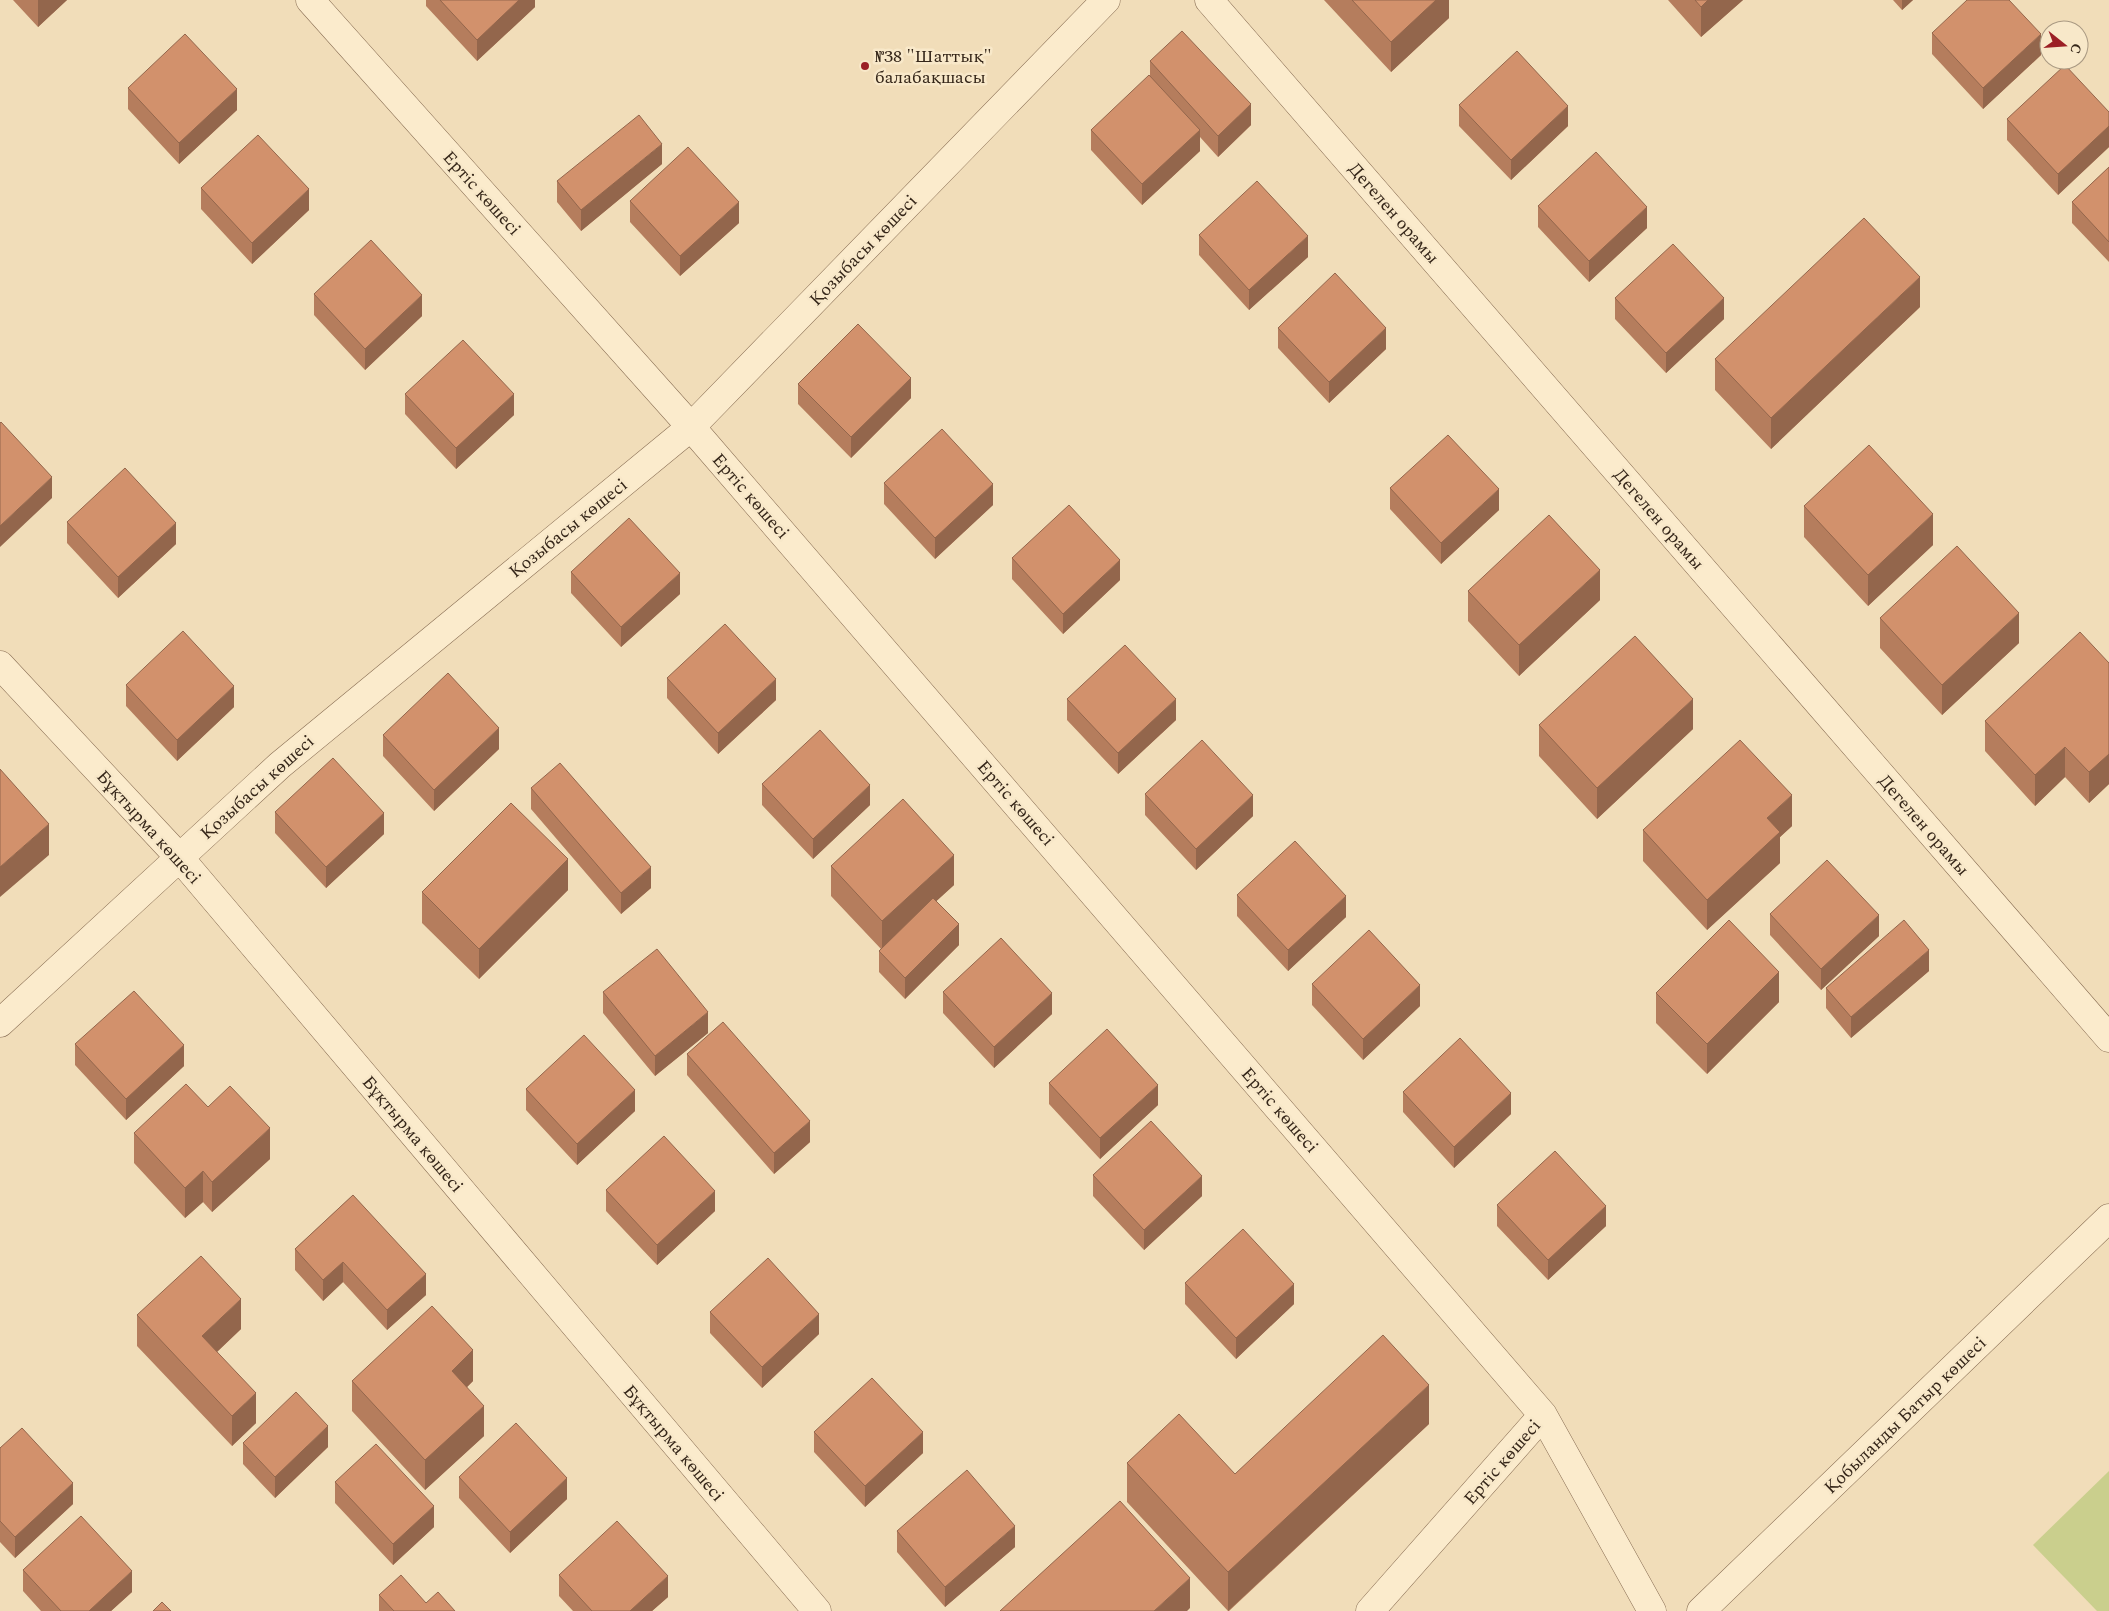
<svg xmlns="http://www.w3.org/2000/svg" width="2109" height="1611" font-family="Spectral,serif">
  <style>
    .pitch { fill: #cacf8d }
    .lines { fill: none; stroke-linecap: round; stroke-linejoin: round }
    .minor-casing { stroke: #886d53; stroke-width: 29 }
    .minor { stroke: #fbebcc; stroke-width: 28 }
    .wall { fill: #b57d5d }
    .shaded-wall { fill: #93664c }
    .building { fill: #d2916c; stroke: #93664c }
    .poi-dot { fill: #9b1f25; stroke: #f8e8c9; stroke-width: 2 }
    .labels { text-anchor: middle; stroke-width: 5; stroke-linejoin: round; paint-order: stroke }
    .poi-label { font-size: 18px; fill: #352619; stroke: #f8e8c9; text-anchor: start }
    .street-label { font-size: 18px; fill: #352619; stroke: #f8e8c9 }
  </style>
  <rect width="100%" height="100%" fill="#f1ddb9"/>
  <path class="pitch" d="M2109 1471V1611H2097L2033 1545Z"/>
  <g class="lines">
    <g class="minor-casing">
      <path id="minor" d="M310 0 691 427 1543 1415 1370 1611
        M1209 0 2109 1038
        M0 665 179 857 817 1611
        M0 1023 280 765 691 427 1106 0
        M1543 1415 1652 1611
        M1701 1611 2109 1218"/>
    </g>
    <use href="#minor" class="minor"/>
  </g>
  <path class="wall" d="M13 0H67L38 27Z
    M426 0H535V7L477 61 426 6Z
    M1324 0H1449V18L1391 72Z
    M1668 0H1743L1701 37Z
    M1893 0H1913L1902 10Z
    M1932 33 2041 55 1983 109 1932 54Z
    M1150 61 1251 125 1218 157 1200 137V151L1142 205 1091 150V130L1150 76Z
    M128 88 237 110 179 164 128 109Z
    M1459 105 1568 126 1511 180 1459 126Z
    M2109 112V147L2058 195 2007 140V119Z
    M662 164 581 231 557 202V181Z
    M2109 167V262L2072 223V202Z
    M201 188 309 210 252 264 201 209Z
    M630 201 739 223 680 276 630 222Z
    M1538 206 1647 228 1589 282 1538 227Z
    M1199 235 1308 257 1249 310 1199 255Z
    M314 294 422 316 365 370 314 315Z
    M1615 298 1724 319 1666 373 1615 319Z
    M1920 307 1771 449 1715 390V359Z
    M1278 328 1386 349 1329 403 1278 348Z
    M798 384 911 398 851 458 798 404Z
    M405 394 514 415 456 469 405 414Z
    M884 483 993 505 935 559 884 504Z
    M1390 488 1499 510 1441 564 1390 509Z
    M1804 506 1933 545 1868 606 1804 537Z
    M67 522 176 544 118 598 67 543Z
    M1012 558 1120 580 1063 634 1012 579Z
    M571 572 680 594 621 647 571 593Z
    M1468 591 1600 600 1519 676 1468 621Z
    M1880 618 2019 643 1942 715 1880 648Z
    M2109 663V784L2089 803 2065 777 2035 806 1985 751V721Z
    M667 678 776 700 718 754 667 698Z
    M126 685 234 707 177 761 126 706Z
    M1067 699 1176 720 1118 774 1067 720Z
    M1539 725 1693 729 1597 819 1539 756Z
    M383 735 499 749 434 811 383 756Z
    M762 784 870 805 813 859 762 805Z
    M531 788 651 888 621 914 531 809Z
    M1145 794 1253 816 1196 870 1145 815Z
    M275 812 384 834 326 888 275 833Z
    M1792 826 1780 837V863L1707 930 1643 861V830Z
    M831 866 954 885 936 901 959 945 905 999 879 972V951L881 949 831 896Z
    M568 890 479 979 422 923V892Z
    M1237 895 1346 917 1288 971 1237 916Z
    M1770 914 1879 936 1821 990 1770 935Z
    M1929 971 1851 1038 1826 1008V988Z
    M1312 984 1420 1006 1363 1060 1312 1005Z
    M603 992 708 1033 655 1076 603 1013Z
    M943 992 1052 1014 994 1068 943 1013Z
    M1656 993 1779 1002 1707 1074 1656 1023Z
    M75 1044 184 1066 126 1120 75 1065Z
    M687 1054 810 1142 774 1174 687 1075Z
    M1049 1083 1158 1105 1100 1159 1049 1104Z
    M526 1089 635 1111 577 1165 526 1110Z
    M1403 1092 1511 1114 1454 1168 1403 1112Z
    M208 1107 270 1159 212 1212 203 1202 185 1218 134 1163V1133Z
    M1093 1175 1202 1196 1144 1250 1093 1196Z
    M606 1190 715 1211 657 1265 606 1211Z
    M353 1195 426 1295 387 1330 343 1282 323 1301 295 1270V1249Z
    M1497 1205 1606 1226 1548 1280 1497 1226Z
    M1185 1283 1294 1304 1236 1359 1185 1304Z
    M710 1312 819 1334 762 1388 710 1333Z
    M137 1315 241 1329 217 1352 256 1423 232 1446 137 1346Z
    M352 1381H473L467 1387 484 1436 425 1490 352 1411Z
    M1429 1424 1229 1611H1228L1127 1502V1463L1235 1474Z
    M814 1432 923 1453 865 1507 814 1452Z
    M243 1443 328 1447 275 1498 243 1464Z
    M0 1448 73 1504 15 1558 0 1542Z
    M459 1477 567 1499 510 1553 459 1498Z
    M335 1482 434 1527 393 1565 335 1503Z
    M897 1531 1015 1547 945 1607 897 1552Z
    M23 1570 132 1592 111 1611H41L23 1591Z
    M559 1575 668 1597 652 1611H573L559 1596Z
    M379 1595 426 1603 455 1611H379Z"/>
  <path class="shaded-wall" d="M38 0H67L38 27Z
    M519 0H535V7L477 61V40Z
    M1436 0H1449V18L1391 72V42Z
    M1708 0H1743L1701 37V7Z
    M1902 0H1913L1902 10Z
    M2041 34V55L1983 109V88Z
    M237 89V110L179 164V143Z
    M1251 104V125L1218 157V136Z
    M1568 106V126L1511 180V160Z
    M2109 126V147L2058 195V174Z
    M1200 130V151L1142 205V184Z
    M662 144V164L581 231V210Z
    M309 189V210L252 264V243Z
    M739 202V223L680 276V256Z
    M1647 207V228L1589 282V261Z
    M1308 236V257L1249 310V290Z
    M1920 277V307L1771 449V418Z
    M422 295V316L365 370V349Z
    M1724 298V319L1666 373V353Z
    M1386 328V349L1329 403V382Z
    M911 378V398L851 458V437Z
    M514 394V415L456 469V448Z
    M52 477V498L0 547V526Z
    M993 484V505L935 559V538Z
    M1499 489V510L1441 564V543Z
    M1933 514V545L1868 606V575Z
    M176 523V544L118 598V577Z
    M1120 560V580L1063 634V614Z
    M1600 570V600L1519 676V645Z
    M680 573V594L621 647V627Z
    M2019 613V643L1942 715V685Z
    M776 679V700L718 754V733Z
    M234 686V707L177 761V740Z
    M1176 699V720L1118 774V753Z
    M1693 699V729L1597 819V788Z
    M499 728V749L434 811V790Z
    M2065 747V777L2035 806V775Z
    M2109 754V784L2089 803V772Z
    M870 785V805L813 859V839Z
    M1253 795V816L1196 870V849Z
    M1792 795V826L1780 837V863L1707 930V900L1767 818Z
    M384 813V834L326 888V867Z
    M49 824V855L0 897V867Z
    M954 855V885L882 951V921Z
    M568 859V890L479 979V949Z
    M651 867V888L621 914V893Z
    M1346 896V917L1288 971V950Z
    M1879 915V936L1821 990V969Z
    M959 924V945L905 999V978Z
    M1929 950V971L1851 1038V1017Z
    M1779 972V1002L1707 1074V1044Z
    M1420 985V1006L1363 1060V1039Z
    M1052 993V1014L994 1068V1047Z
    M708 1012V1033L655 1076V1056Z
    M184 1045V1066L126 1120V1099Z
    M1158 1085V1105L1100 1159V1138Z
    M635 1090V1111L577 1165V1144Z
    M1511 1093V1114L1454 1168V1147Z
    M810 1121V1142L774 1174V1153Z
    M270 1128V1159L212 1212V1182Z
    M203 1171V1202L185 1218V1188Z
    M1202 1176V1196L1144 1250V1230Z
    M715 1191V1211L657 1265V1245Z
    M1606 1206V1226L1548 1280V1260Z
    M343 1262V1282L323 1301V1280Z
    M426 1274V1295L387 1330V1310Z
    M1294 1284V1304L1236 1359V1338Z
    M241 1299V1329L202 1366V1336Z
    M819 1314V1334L762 1388V1367Z
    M473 1350V1381L452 1402V1371Z
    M1429 1385V1424L1228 1611V1572Z
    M256 1393V1423L232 1446V1416Z
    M484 1406V1436L425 1490V1460Z
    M328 1426V1447L275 1498V1477Z
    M923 1432V1453L865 1507V1486Z
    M567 1478V1499L510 1553V1532Z
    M73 1483V1504L15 1558V1537Z
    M434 1506V1527L393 1565V1544Z
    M1015 1526V1547L945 1607V1587Z
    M132 1571V1592L111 1611H89Z
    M668 1576V1597L652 1611H630Z
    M1190 1578V1608L1187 1611H1154Z"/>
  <path class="building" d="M440 0H519L477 40Z
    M1352 0H1436L1391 42Z
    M1695 0H1708L1701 7Z
    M1967 0H2009L2041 34 1983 88 1932 33Z
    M1182 31 1251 104 1218 136 1150 61Z
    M185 34 237 89 179 143 128 88Z
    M1517 51 1568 106 1511 160 1459 105Z
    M2065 65 2109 112V126L2058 174 2007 119Z
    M1149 75 1200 130 1142 184 1091 130Z
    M639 115 662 144 581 210 557 181Z
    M258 135 309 189 252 243 201 188Z
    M688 147 739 202 680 256 630 201Z
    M1596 152 1647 207 1589 261 1538 206Z
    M2109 167V242L2072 202Z
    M1257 181 1308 236 1249 290 1199 235Z
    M1864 218 1920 277 1771 418 1715 359Z
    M371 240 422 295 365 349 314 294Z
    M1673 244 1724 298 1666 353 1615 298Z
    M1335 273 1386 328 1329 382 1278 328Z
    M858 324 911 378 851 437 798 384Z
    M463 340 514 394 456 448 405 394Z
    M1 422 52 477 0 526V423Z
    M942 429 993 484 935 538 884 483Z
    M1448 435 1499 489 1441 543 1390 488Z
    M1869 445 1933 514 1868 575 1804 506Z
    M125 468 176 523 118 577 67 522Z
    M1069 505 1120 560 1063 614 1012 558Z
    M1549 515 1600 570 1519 645 1468 591Z
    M629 518 680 573 621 627 571 572Z
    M1957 546 2019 613 1942 685 1880 618Z
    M725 624 776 679 718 733 667 678Z
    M183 631 234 686 177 740 126 685Z
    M2080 632 2109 663V754L2089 772 2065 747 2035 775 1985 721Z
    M1635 636 1693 699 1597 788 1539 725Z
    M1125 645 1176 699 1118 753 1067 699Z
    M448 673 499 728 434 790 383 735Z
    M820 730 870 785 813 839 762 784Z
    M1202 740 1253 795 1196 849 1145 794Z
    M1740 740 1792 795 1767 818 1780 832 1707 900 1643 830Z
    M333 758 384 813 326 867 275 812Z
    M560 763 651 867 621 893 531 788Z
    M0 769 49 824 0 867Z
    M903 799 954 855 882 921 831 866Z
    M511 803 568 859 479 949 422 892Z
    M1295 841 1346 896 1288 950 1237 895Z
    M1827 860 1879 915 1821 969 1770 914Z
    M933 898 959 924 905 978 879 951Z
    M1729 920 1779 972 1707 1044 1656 993Z
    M1904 920 1929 950 1851 1017 1826 988Z
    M1369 930 1420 985 1363 1039 1312 984Z
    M1001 938 1052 993 994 1047 943 992Z
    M657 949 708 1012 655 1056 603 992Z
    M134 991 184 1045 126 1099 75 1044Z
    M723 1022 810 1121 774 1153 687 1054Z
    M1107 1029 1158 1085 1100 1138 1049 1083Z
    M584 1035 635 1090 577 1144 526 1089Z
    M1460 1038 1511 1093 1454 1147 1403 1092Z
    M186 1084 208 1107 230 1086 270 1128 212 1182 203 1171 185 1188 134 1133Z
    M1151 1121 1202 1176 1144 1230 1093 1175Z
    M664 1136 715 1191 657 1245 606 1190Z
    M1555 1151 1606 1206 1548 1260 1497 1205Z
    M353 1195 426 1274 387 1310 343 1262 323 1280 295 1249Z
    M1243 1229 1294 1284 1236 1338 1185 1283Z
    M201 1256 241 1299 202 1336 256 1393 232 1416 137 1315Z
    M768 1258 819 1314 762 1367 710 1312Z
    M432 1306 473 1350 452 1371 484 1406 425 1460 352 1381Z
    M1383 1335 1429 1385 1228 1572 1127 1463 1179 1414 1235 1474Z
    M872 1378 923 1432 865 1486 814 1432Z
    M296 1392 328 1426 275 1477 243 1443Z
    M516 1423 567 1478 510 1532 459 1477Z
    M22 1428 73 1483 15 1537 0 1521V1448Z
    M376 1444 434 1506 393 1544 335 1482Z
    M967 1470 1015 1526 945 1587 897 1531Z
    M1120 1501 1190 1578 1154 1611H1000Z
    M81 1516 132 1571 89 1611H61L23 1570Z
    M617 1521 668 1576 630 1611H592L559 1575Z
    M401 1575 426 1603 438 1592 455 1611H394L379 1595Z
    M162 1602 171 1611H153Z"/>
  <circle class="poi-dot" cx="865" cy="66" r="5"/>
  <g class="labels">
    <g class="poi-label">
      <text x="875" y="62">№38 "Шаттық"<tspan x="875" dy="21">балабақшасы</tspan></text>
    </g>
    <g class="street-label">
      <text transform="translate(482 193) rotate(48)" y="6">Ертіс көшесі</text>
      <text transform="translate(1394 213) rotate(49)" y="6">Дегелен орамы</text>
      <text transform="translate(863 250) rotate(-46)" y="6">Қозыбасы көшесі</text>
      <text transform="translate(751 496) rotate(49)" y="6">Ертіс көшесі</text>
      <text transform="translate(1659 519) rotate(49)" y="6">Дегелен орамы</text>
      <text transform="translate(568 528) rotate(-39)" y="6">Қозыбасы көшесі</text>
      <text transform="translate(257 787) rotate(-42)" y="6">Қозыбасы көшесі</text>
      <text transform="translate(1016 803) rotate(49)" y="6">Ертіс көшесі</text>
      <text transform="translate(1924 825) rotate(49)" y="6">Дегелен орамы</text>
      <text transform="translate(149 827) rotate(48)" y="6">Бұқтырма көшесі</text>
      <text transform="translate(1280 1110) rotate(49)" y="6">Ертіс көшесі</text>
      <text transform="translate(413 1134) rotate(50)" y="6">Бұқтырма көшесі</text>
      <text transform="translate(1905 1415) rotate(-44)" y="6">Қобыланды Батыр көшесі</text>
      <text transform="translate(674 1443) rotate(50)" y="6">Бұқтырма көшесі</text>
      <text transform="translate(1502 1462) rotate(-49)" y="6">Ертіс көшесі</text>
    </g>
  </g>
  <g transform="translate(2064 45) rotate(107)"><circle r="24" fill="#f8e8c9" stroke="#aa9a83"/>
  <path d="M0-4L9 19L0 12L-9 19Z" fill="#9b1f25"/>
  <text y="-8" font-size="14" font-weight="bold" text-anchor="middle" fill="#352619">С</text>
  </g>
</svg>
